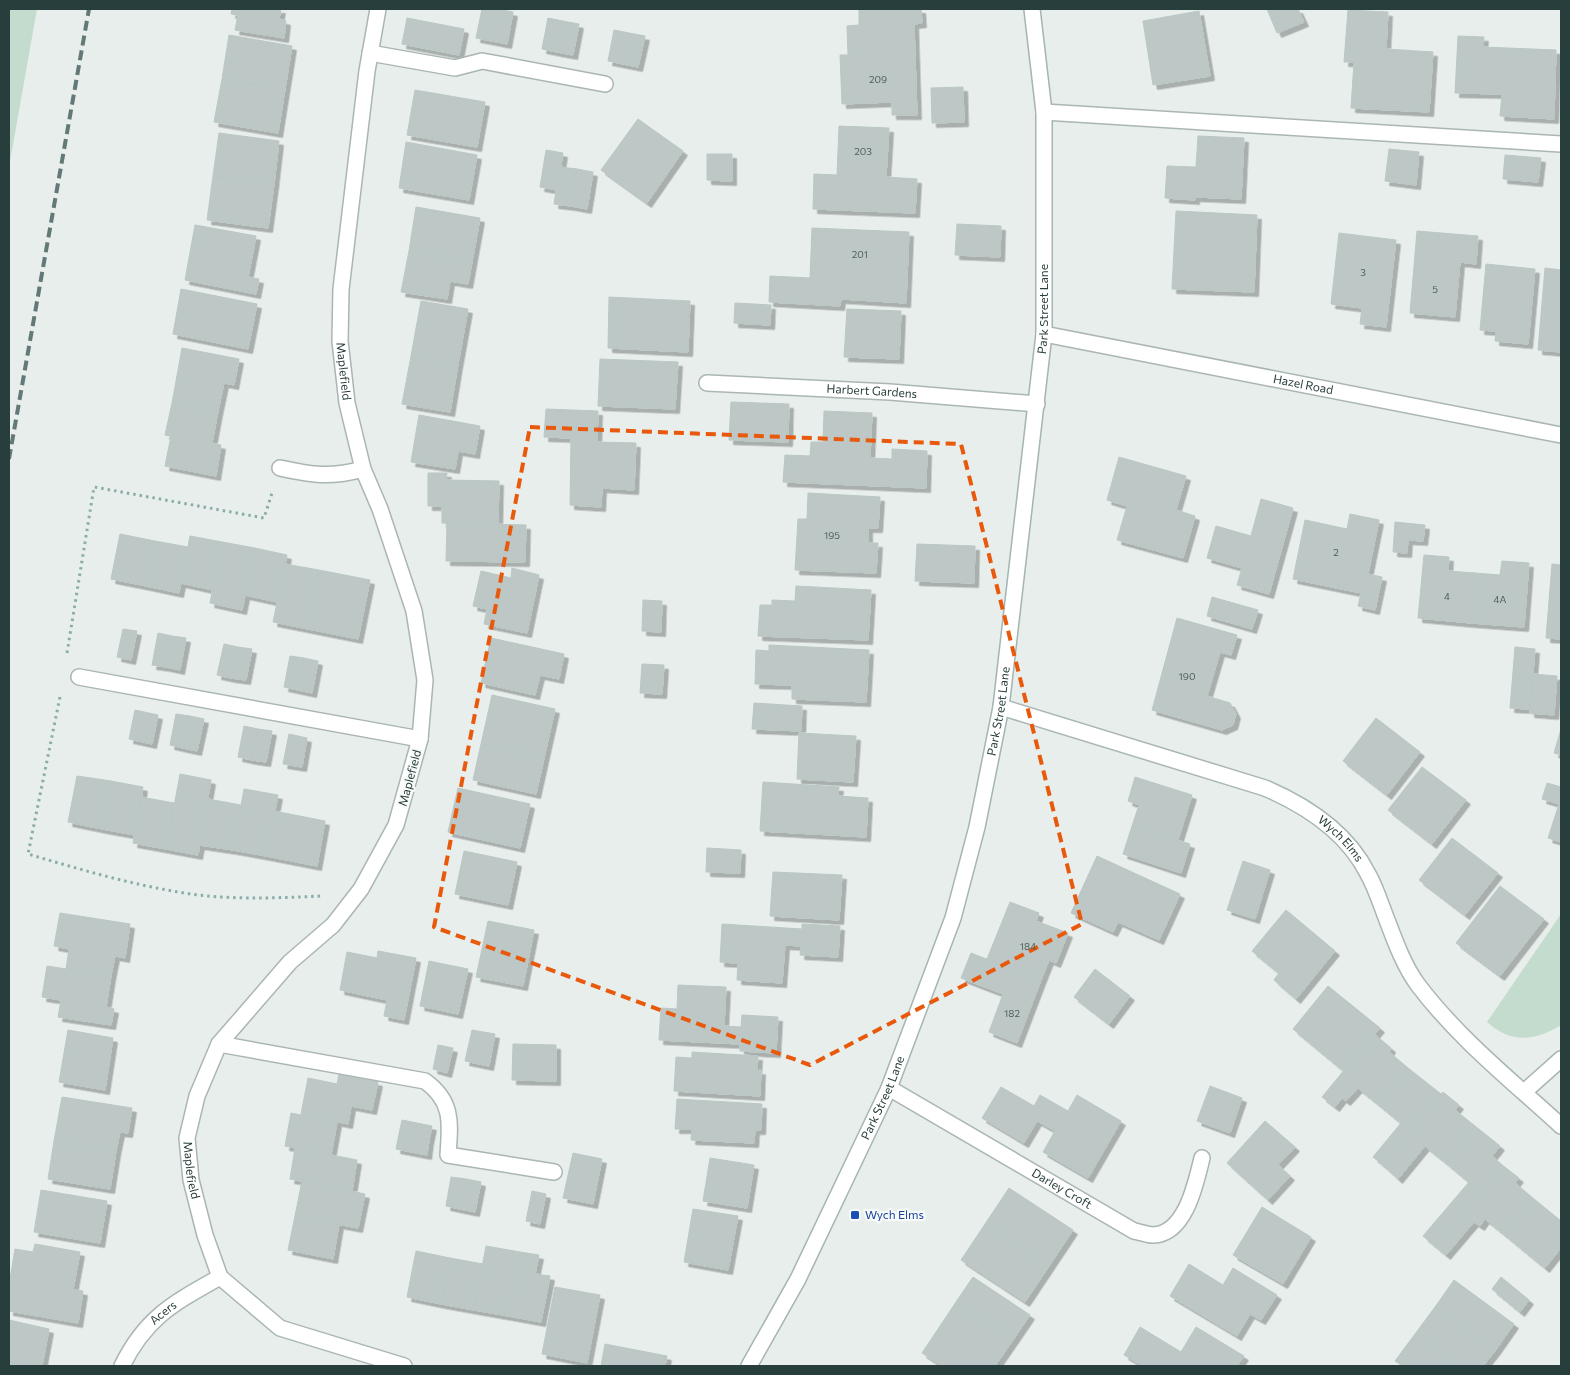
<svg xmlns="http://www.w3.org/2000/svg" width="1570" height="1375" font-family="Commissioner,sans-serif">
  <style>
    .green { fill: #c3dcce }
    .building { fill: #bdc8c6; stroke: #bac7c4; filter: url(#shadow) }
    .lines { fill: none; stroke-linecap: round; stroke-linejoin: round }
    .lane-casing { stroke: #aab6b4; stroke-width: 18 }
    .street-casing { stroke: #aab6b4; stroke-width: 18 }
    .secondary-casing { stroke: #a4b5b2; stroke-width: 18 }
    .path { stroke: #8bada9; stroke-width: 3; stroke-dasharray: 2.5 4; stroke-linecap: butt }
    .lane { stroke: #fff; stroke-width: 15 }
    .street { stroke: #fff; stroke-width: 15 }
    .secondary { stroke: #fff; stroke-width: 15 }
    .rail { stroke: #637977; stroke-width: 4; stroke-dasharray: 10 5; stroke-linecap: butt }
    .marked { fill: none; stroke: #e8590c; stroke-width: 4; stroke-dasharray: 10 6; stroke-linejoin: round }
    .transit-dot { fill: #1a4fb4; stroke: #f7faf9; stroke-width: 2 }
    .labels { text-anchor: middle; stroke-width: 4.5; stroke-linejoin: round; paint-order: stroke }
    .number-label { font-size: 10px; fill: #4d605e }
    .street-label { font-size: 12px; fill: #283e3c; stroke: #f7faf9 }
    .transit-label { font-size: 12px; fill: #164399; stroke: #f7faf9; text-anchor: start }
  </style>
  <defs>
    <filter id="shadow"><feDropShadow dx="4.5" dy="4.5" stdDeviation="0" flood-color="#0004"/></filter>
  </defs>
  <rect width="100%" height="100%" fill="#e7eeec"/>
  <path class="green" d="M9 9H37L9 167Z
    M1561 914V1025C1535 1041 1511 1044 1487 1022Z"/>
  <path class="building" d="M232 9H281L279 19 286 21 284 38 235 30 238 15 231 14Z
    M482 9H498L492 41 476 38Z
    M498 9 513 12 507 44 492 41Z
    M859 9H921L922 23 914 24 917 115H892V102L842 104 840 55H848L847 26 859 25Z
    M1267 9H1298L1304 22 1277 33Z
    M1348 10 1388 12 1386 49 1433 52 1429 112 1351 108 1354 62H1344Z
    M1199 11 1210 76 1153 85 1143 21Z
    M407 18 464 29 459 55 402 44Z
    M548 18 563 21 557 52 542 49Z
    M563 21 579 24 573 55 557 52Z
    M614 30 629 33 623 64 608 61Z
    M629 33 645 36 638 67 623 64Z
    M229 35 292 46 285 89 222 79Z
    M1458 36 1484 37 1483 47 1556 50 1554 119 1500 116 1502 94 1455 93Z
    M222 79 285 89 278 133 214 122Z
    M963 87 964 122 932 123 931 88Z
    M415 90 485 102 477 147 407 135Z
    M638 119 683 151 647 203 601 170Z
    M839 126 889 128 886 177 917 179 915 213 813 209 814 174 837 175Z
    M219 133 279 141 274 184 213 176Z
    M1198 136 1244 138 1241 199 1195 197V200L1165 198 1167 166 1196 167Z
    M406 142 477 155 469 200 399 188Z
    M1389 149 1419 152 1416 185 1385 181Z
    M546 150 563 153 557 190 540 187Z
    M707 154H732V181L707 180Z
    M1505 155 1541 158 1538 182 1503 179Z
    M560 167 577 169 571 206 554 204Z
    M577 169 593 172 587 209 571 206Z
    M213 176 274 184 268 228 207 220Z
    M416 207 480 218 472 262 409 251Z
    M1176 211 1257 215 1254 292 1172 289Z
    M957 224 1001 226 1000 257 955 255Z
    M195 225 256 236 248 277 259 279 256 294 185 280Z
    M812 228 909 232 906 303 841 299 840 306 769 302 770 276 810 278Z
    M1417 231 1478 236 1476 264 1460 262 1455 317 1410 313Z
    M1339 233 1396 240 1386 327 1360 324 1362 308 1331 304Z
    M409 251 472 262 468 284 450 281 447 299 401 292Z
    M1486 264 1535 269 1528 344 1495 341 1496 331 1480 330Z
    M1545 268 1561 270V352L1538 350Z
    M181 289 257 304 248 349 173 334Z
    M609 297 690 301 688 352 608 348Z
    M421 301 468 309 458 364 411 356Z
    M735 303 771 305 770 325 734 323Z
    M847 309 901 311 899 359 844 357Z
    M182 348 239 359 234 385 224 383 218 411 172 403Z
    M411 356 458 364 450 412 402 404Z
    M600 359 678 362 675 409 598 406Z
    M731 402 789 404 788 442 729 440Z
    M172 403 218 411 212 443 221 445 216 476 165 466 171 436 165 435Z
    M546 409 598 411 597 442 636 443 634 490 602 488 601 507 570 505 571 438 544 437Z
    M824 411 872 413 870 458 892 459V449L927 451 926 488 783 482 785 455 810 456 811 442H823Z
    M419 415 480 426 475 454 458 451 455 469 411 462Z
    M1119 457 1186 476 1176 510 1195 516 1183 558 1117 540 1127 506 1107 500Z
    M428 473H447L446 480 499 481 498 524 442 523V506H428Z
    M808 493 880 497 878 528H868V543H878L876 573 795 570 798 519H807Z
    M1261 499 1293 508 1269 594 1237 585 1242 568 1207 558 1216 526 1251 536Z
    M1350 514 1379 520 1368 574 1382 577 1375 610 1358 606 1361 593 1293 579 1305 520 1347 529Z
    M1395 522 1425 525 1423 541 1408 540 1407 553 1393 552Z
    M447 523 526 525 525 562 446 561Z
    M120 534 155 541 146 586 111 579Z
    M190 536 222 542 213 590 181 583Z
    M155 541 188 547 179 593 146 586Z
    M222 542 255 548 242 610 210 603Z
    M917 544 975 546 974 583 915 581Z
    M255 548 287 555 277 602 245 595Z
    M1424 555 1449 557 1448 571 1475 573 1471 623 1418 618Z
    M1502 561 1529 563 1524 627 1471 623 1475 573 1500 575Z
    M285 564 319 570 308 629 273 622Z
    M1552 564 1561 565V639L1546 638Z
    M512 568 539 575 527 633 484 624 487 609 473 606 481 571 511 578Z
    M319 570 370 580 358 639 308 629Z
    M796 586 871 590 868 640 758 636 760 605H772V600L795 601Z
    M1212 597 1258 610 1252 629 1207 616Z
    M643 600 662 601 661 632 642 631Z
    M1177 618 1237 635 1231 655 1220 652 1207 696 1230 703 1236 714 1233 725 1222 730 1152 710Z
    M123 629 137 631 131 660 117 657Z
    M158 633 172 636 166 667 152 665Z
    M172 636 186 638 180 670 166 667Z
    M491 638 564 654 559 679 540 675 535 695 481 683Z
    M224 644 238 647 231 678 217 675Z
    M769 645 869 650 866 702 792 699V685L755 684 756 650 769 651Z
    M238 647 252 649 246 680 231 678Z
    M1515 647 1535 649 1530 709 1510 708Z
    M290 656 304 658 298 690 284 687Z
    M304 658 318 661 312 693 298 690Z
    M642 664 664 665 662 694 640 693Z
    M1533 674 1557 676 1554 715 1530 713Z
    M492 695 555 709 544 758 481 744Z
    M754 703 802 706 801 731 752 729Z
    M135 710 158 715 152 744 129 739Z
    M176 714 190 716 183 748 170 745Z
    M190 716 204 719 197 751 183 748Z
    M1376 718 1420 752 1387 795 1343 761Z
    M244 726 258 729 252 760 238 757Z
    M258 729 272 731 266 762 252 760Z
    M1561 729V755L1554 753Z
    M799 733 856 736 853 782 797 779Z
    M289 734 307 738 302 767 283 764Z
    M481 744 544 758 536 794 473 780Z
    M1422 767 1466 800 1432 844 1388 810Z
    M180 774 211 780 198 855 166 849Z
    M77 776 111 781 102 829 68 822Z
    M1135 777 1192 795 1178 840 1132 826 1139 805 1128 801Z
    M111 781 143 787 135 835 102 829Z
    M763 782 839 787 838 796 868 798 866 837 760 831Z
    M1547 783 1561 787V842L1548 838 1559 804 1542 799Z
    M458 788 530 804 520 848 448 832Z
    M244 789 278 795 266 856 233 850Z
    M141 797 174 803 166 849 133 843Z
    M208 799 241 805 233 850 199 845Z
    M274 811 325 821 317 866 266 856Z
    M1132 826 1190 844 1181 873 1123 854Z
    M1452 838 1498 873 1465 915 1419 880Z
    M707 848 741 850 740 873 706 872Z
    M464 851 517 862 508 905 455 894Z
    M1097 856 1180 894 1159 940 1118 922 1113 932 1071 913Z
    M1243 861 1270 870 1255 919 1227 910Z
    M773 872 842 875 839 920 770 916Z
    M1500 886 1544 919 1500 976 1456 943Z
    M1010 902 1039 913 1036 921 1068 933 1056 963 1049 960 1041 980 987 959Z
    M1286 910 1335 951 1296 999 1274 980 1279 973 1252 951Z
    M60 913 130 924 125 958 115 956 111 976 66 969 69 949 54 946Z
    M488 921 534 930 523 986 476 977Z
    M722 924 802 929V924L840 926 838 957 800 955 801 946 785 945 782 983 737 980 738 963 720 962Z
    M378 951 416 958 404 1020 384 1016 387 1000 340 990 347 952 377 958Z
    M971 953 1041 980 1017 1043 989 1032 1003 994 961 978Z
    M429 961 468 969 458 1014 420 1006Z
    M47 966 111 976 106 1007 114 1009 111 1025 58 1017 61 1000 42 997Z
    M1095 969 1130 996 1109 1024 1074 997Z
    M678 985 726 987 724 1026 741 1027 742 1015 778 1017 776 1053 740 1051V1044L659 1040 661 1008 677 1009Z
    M1328 986 1380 1028 1344 1071 1293 1029Z
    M68 1030 113 1038 105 1090 59 1082Z
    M472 1030 495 1034 489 1066 465 1061Z
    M1374 1034 1391 1048 1389 1052 1408 1068 1378 1104 1358 1088 1346 1101 1342 1098 1335 1107 1322 1097Z
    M513 1044 556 1045V1081L512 1080Z
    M438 1045 453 1048 447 1073 433 1069Z
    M692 1052 758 1056 757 1071 761 1070 760 1096 674 1091 676 1057 692 1058Z
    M1408 1068 1441 1094 1383 1165 1373 1157 1401 1123 1378 1104Z
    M339 1074 378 1082 372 1110 351 1106 348 1124 301 1114 308 1078 337 1084Z
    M1210 1086 1242 1098 1230 1133 1197 1121Z
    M1001 1087 1034 1106 1040 1095 1068 1111 1077 1095 1121 1121 1088 1178 1043 1152 1055 1131 1037 1121 1024 1143 982 1118Z
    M1443 1092 1459 1105 1455 1110 1475 1126 1445 1162 1425 1146 1398 1179 1383 1165Z
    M62 1097 132 1108 128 1133 120 1132 116 1151 54 1141Z
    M677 1099 762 1104 761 1130H755L754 1143 691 1140 692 1129H675Z
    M291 1113 337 1122 331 1155 285 1146Z
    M402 1120 432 1126 429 1140 399 1134Z
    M1265 1121 1295 1147 1278 1165 1290 1176 1268 1200 1227 1163Z
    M1475 1126 1500 1146 1492 1156 1502 1165 1435 1246 1423 1236 1469 1182 1445 1162Z
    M399 1134 429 1140 427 1155 396 1149Z
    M54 1141 116 1151 110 1189 48 1179Z
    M295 1148 357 1160 352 1191 290 1179Z
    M573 1153 602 1159 593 1204 563 1198Z
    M710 1158 754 1165 747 1208 703 1201Z
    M1502 1165 1519 1178 1515 1183 1534 1199 1505 1235 1485 1219 1480 1226 1474 1222 1446 1255 1435 1246Z
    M451 1177 466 1179 460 1209 446 1206Z
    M466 1179 481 1182 475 1212 460 1209Z
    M302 1181 365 1194 358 1228 295 1216Z
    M1009 1188 1073 1230 1049 1266 985 1224Z
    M41 1190 107 1201 100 1243 34 1232Z
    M532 1191 546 1194 540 1224 526 1221Z
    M1534 1199 1561 1221V1248L1545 1268 1505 1235Z
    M1262 1207 1311 1237 1283 1284 1233 1255Z
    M693 1209 738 1216 728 1270 684 1262Z
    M295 1216 339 1224 333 1259 288 1250Z
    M985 1224 1049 1266 1025 1302 961 1260Z
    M35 1244 80 1252 73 1290 83 1291 78 1323 9 1311V1285L15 1249 33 1252Z
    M486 1246 520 1252 508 1316 474 1310Z
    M416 1251 450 1258 441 1304 407 1297Z
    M520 1252 539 1255 535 1274 550 1276 541 1322 508 1316Z
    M450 1258 483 1264 474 1310 441 1304Z
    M1189 1264 1223 1285 1233 1268 1277 1295 1261 1320 1250 1314 1237 1336 1170 1296Z
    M973 1277 1030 1315 1013 1340 956 1302Z
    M1501 1277 1529 1300 1520 1312 1492 1289Z
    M1454 1280 1514 1324 1495 1351 1435 1307Z
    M555 1287 600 1295 587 1363 542 1354Z
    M956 1302 1013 1340 995 1366H942L922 1353Z
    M1435 1307 1495 1351 1483 1366H1459L1415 1334Z
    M9 1320 49 1329 42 1366H9Z
    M1140 1327 1181 1352 1196 1327 1244 1356 1237 1366H1143L1124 1355Z
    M1415 1334 1459 1366H1403L1395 1361Z
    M605 1344 667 1356 665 1366H601Z"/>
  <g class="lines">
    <g class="lane-casing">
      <g id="lane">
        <path d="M370 53 455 68 482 61 605 84"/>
        <path d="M1044 112 1561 144"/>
        <path id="s1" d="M707 383 890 392 1037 404"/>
        <path d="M280 468C312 475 330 478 363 469"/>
        <path d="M79 677 420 739"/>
        <path d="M219 1044 425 1081C454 1102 450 1124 448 1155L554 1172"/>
        <path id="s2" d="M889 1088 1134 1231C1140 1232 1147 1235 1153 1235 1186 1234 1196 1182 1202 1158"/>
      </g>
    </g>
    <g class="street-casing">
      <g id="street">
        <path id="s3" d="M378 9 367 71 341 289 340 341 347 403 363 469 380 509 414 611 425 680 420 739 396 825 361 889 333 925 290 962 219 1044 197 1096 187 1138 191 1180 205 1235 220 1277 280 1328 404 1366"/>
        <path id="s4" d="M1044 334 1561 435"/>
        <path id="s5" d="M1001 707 1265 788C1307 806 1347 832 1368 874 1376 888 1381 905 1387 920 1395 941 1404 966 1418 985 1459 1039 1512 1081 1561 1126"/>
        <path d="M1524 1092 1561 1059"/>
        <path id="s6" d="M122 1366C146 1317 174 1303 220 1277"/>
      </g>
    </g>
    <g class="secondary-casing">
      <g id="secondary">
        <path id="s7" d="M749 1366 798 1279 889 1088 953 918 977 827 1001 707 1044 334V112L1032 9"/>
      </g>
    </g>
    <path class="path" d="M67 653 94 487 264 518 272 493
      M60 697 28 854C82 870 136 886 191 894 234 900 278 898 321 896"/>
    <use href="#lane" class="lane"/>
    <use href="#street" class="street"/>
    <use href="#secondary" class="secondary"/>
    <path class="rail" d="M9 459 89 9"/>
  </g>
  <path class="marked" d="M530 427 961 444 1082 924 810 1065 434 927Z"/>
  <rect class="transit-dot" x="850" y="1210" width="10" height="10" rx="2.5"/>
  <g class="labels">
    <g class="number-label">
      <text x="878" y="83">209</text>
      <text x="863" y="155">203</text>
      <text x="860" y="258">201</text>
      <text x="1363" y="276">3</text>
      <text x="1435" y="293">5</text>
      <text x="832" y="539">195</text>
      <text x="1336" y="556">2</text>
      <text x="1447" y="600">4</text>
      <text x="1500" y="603">4A</text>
      <text x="1187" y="680">190</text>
      <text x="1028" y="950">184</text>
      <text x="1012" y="1017">182</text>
    </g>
    <g class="street-label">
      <text dy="4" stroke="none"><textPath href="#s7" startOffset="1110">Park Street Lane</textPath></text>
      <text dy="4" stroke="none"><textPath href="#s3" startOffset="365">Maplefield</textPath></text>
      <text dy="4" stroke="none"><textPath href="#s4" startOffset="264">Hazel Road</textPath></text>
      <text dy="4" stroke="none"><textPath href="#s1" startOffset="165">Harbert Gardens</textPath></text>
      <text dy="4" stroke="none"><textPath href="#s7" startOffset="705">Park Street Lane</textPath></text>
      <text transform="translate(410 778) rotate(-75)" y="4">Maplefield</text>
      <text dy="4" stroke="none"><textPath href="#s5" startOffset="368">Wych Elms</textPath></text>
      <text dy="4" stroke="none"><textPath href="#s7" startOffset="300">Park Street Lane</textPath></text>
      <text dy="4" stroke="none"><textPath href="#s3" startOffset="1250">Maplefield</textPath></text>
      <text dy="4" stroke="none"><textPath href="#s2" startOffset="200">Darley Croft</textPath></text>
      <text dy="4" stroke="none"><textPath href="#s6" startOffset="68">Acers</textPath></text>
    </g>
    <g class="transit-label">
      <text x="865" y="1219">Wych Elms</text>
    </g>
  </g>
  <rect width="1570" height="1375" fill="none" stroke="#283e3c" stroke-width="20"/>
</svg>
